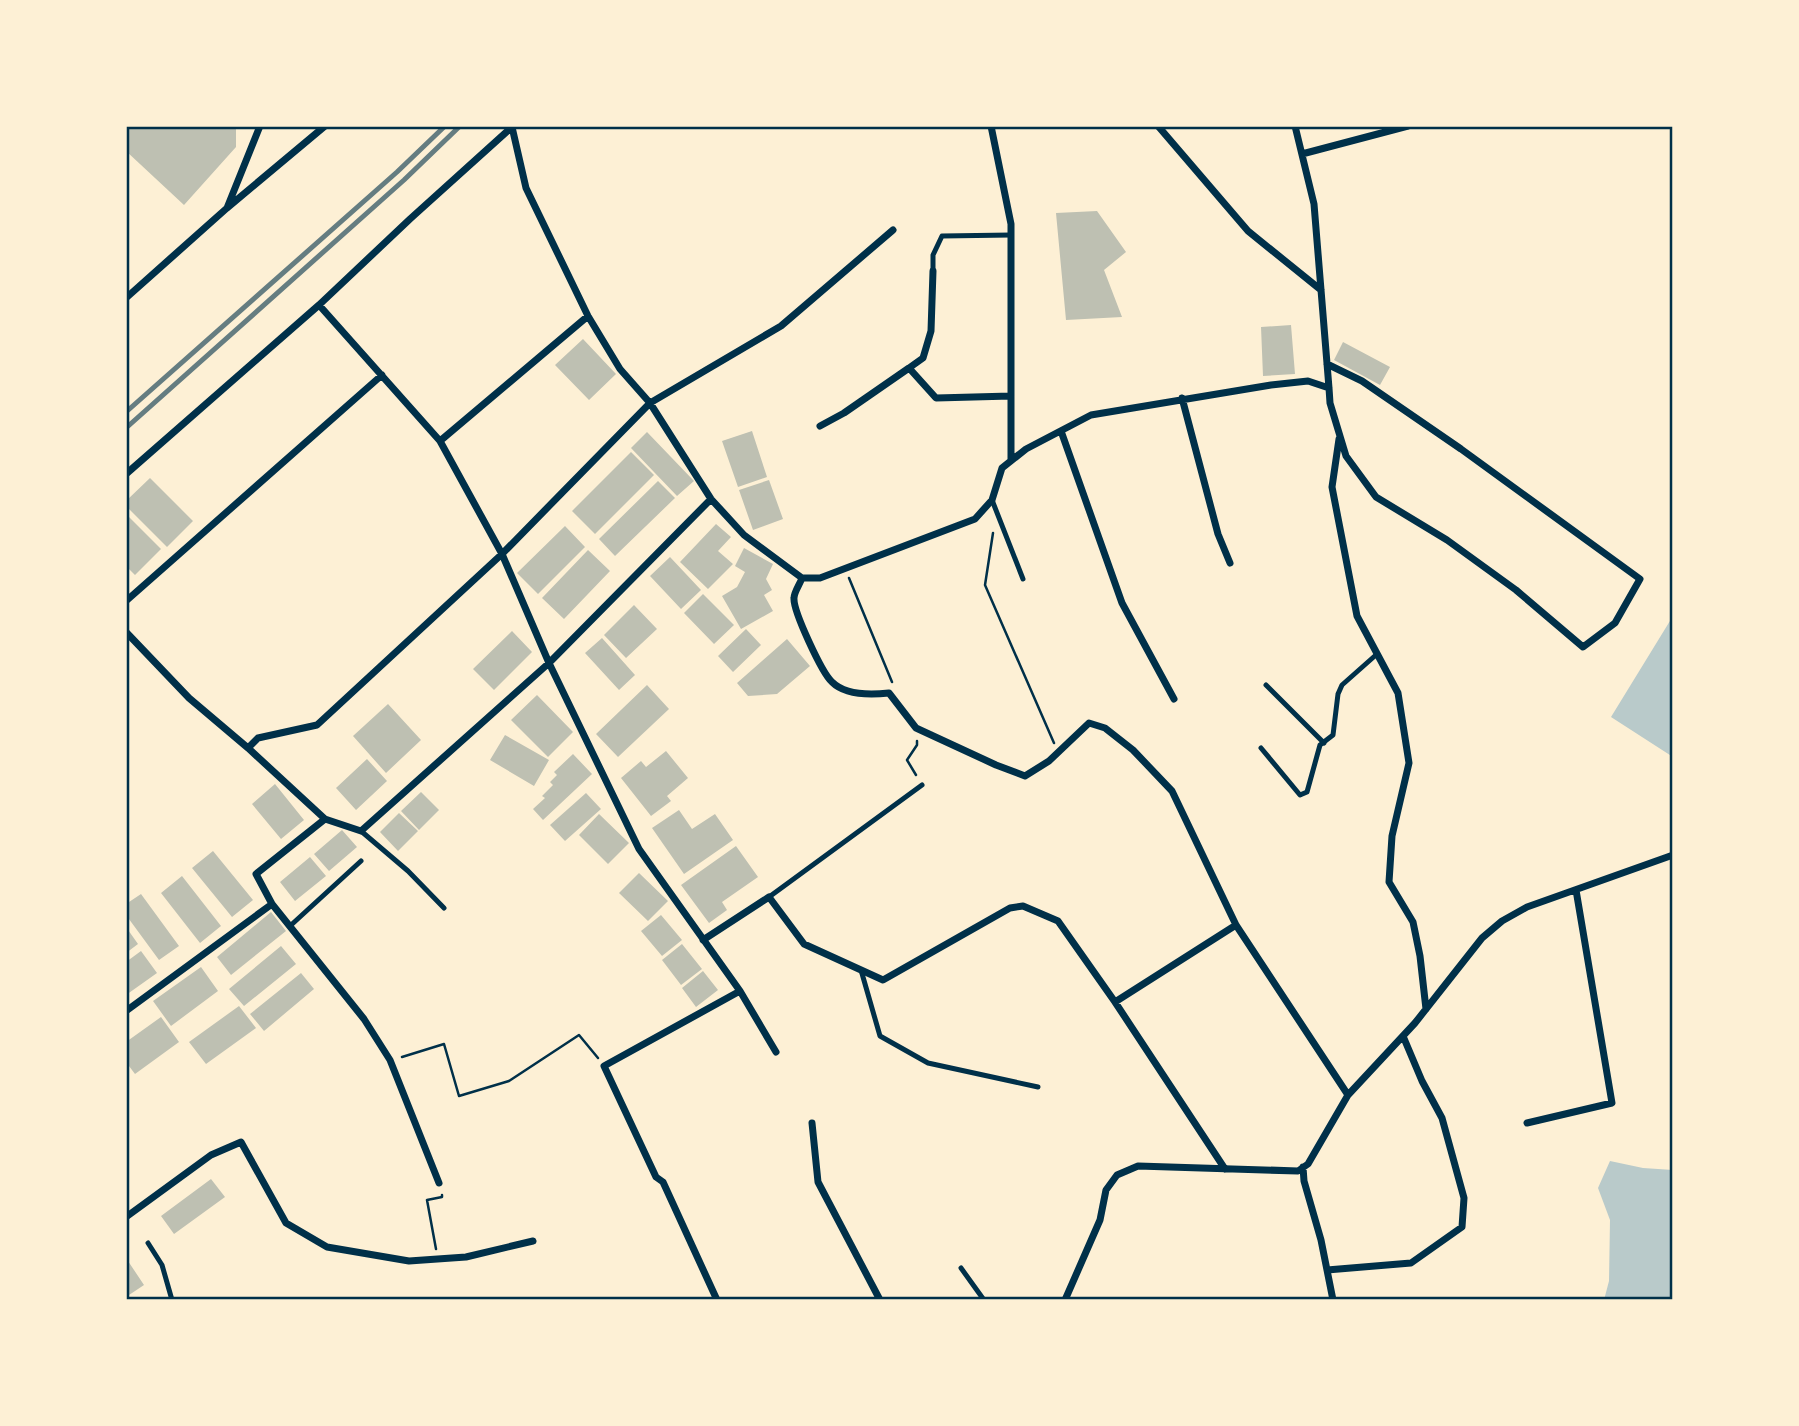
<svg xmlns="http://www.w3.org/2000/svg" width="1799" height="1426" font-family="Bitter,serif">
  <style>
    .green { fill: #b9caca }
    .building { fill: #bec0b2 }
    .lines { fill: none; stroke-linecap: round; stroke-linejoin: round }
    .path { stroke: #003049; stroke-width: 2.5 }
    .service { stroke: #003049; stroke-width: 5 }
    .minor { stroke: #003049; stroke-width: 7 }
    .rail { stroke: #657d81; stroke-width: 5 }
    .neatline { fill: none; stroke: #003049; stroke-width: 2.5 }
  </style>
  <rect width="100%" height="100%" fill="#fdf0d5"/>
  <path class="green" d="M1673 616V757L1611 717Z
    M1610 1161 1643 1168 1673 1170V1300H1604L1609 1281 1610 1220 1598 1188Z"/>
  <path class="building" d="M126 126H236V147L184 205 126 151Z
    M1097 211 1126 252 1104 270 1122 317 1066 320 1056 213Z
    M1291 325 1295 374 1263 376 1261 327Z
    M583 339 616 374 589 400 555 365Z
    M1343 342 1390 367 1380 385 1334 360Z
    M752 431 767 477 738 487 722 441Z
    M647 432 694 481 677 496 631 448Z
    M631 452 654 475 595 534 572 511Z
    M150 478 193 521 167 547 126 506V501Z
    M769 480 783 519 753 530 739 490Z
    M658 481 675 498 615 556 599 539Z
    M126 514 161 549 135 575 126 566Z
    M716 524 731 537 718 551 733 564 708 589 680 562Z
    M565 526 585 547 538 594 517 573Z
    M744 548 773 564 766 579 772 590 764 595 773 611 741 629 722 596 737 587 745 572 735 566Z
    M588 550 610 571 564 619 542 598Z
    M670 557 701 590 681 609 650 576Z
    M703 594 734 625 714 644 684 613Z
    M634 605 657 629 626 658 604 635Z
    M746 629 761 645 733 672 718 656Z
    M512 631 532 652 494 690 473 669Z
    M602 638 635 675 619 690 585 653Z
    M787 639 810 666 777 694 748 696 737 683Z
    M647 685 669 709 618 757 596 734Z
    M537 695 573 732 548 757 511 720Z
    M388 704 421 740 386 773 353 736Z
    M505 735 549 760 534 786 490 760Z
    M666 751 688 778 667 796 671 801 651 816 621 778 641 761 646 767Z
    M573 754 592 774 543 820 533 809 545 798 542 796 553 785 550 782 557 775 554 772Z
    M367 759 387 781 356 810 336 788Z
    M275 784 304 820 281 839 252 804Z
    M421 792 439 810 419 830 401 811Z
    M586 793 601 809 565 841 550 825Z
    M679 810 692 829 715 814 733 840 684 874 652 828Z
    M399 813 418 831 398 851 380 832Z
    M599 814 629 843 608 864 579 835Z
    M342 830 357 847 329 871 314 854Z
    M736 846 758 877 722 902 727 910 709 923 681 885Z
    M213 851 253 900 232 917 192 868Z
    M310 857 326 876 295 901 280 882Z
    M639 873 668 901 648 921 619 893Z
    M182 876 221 926 200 943 161 893Z
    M141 894 179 946 159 960 126 915V904Z
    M271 912 286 931 231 975 217 957Z
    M661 915 682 940 662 956 641 931Z
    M126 927 138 944 126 953Z
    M682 944 702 969 681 985 662 960Z
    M281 946 296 964 244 1006 229 989Z
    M141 951 157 973 126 995V962Z
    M201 967 218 991 171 1026 153 1001Z
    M703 971 718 990 696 1007 682 988Z
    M301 973 314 989 264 1031 250 1014Z
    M239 1006 256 1028 206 1064 189 1042Z
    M161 1017 179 1042 135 1074 126 1062V1042Z
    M211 1179 225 1197 174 1234 161 1216Z
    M126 1258 144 1285 126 1297Z"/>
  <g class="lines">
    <path class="path" d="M993 533 985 585 1054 743
      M849 578 892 682
      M916 775 907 760 917 745V741
      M402 1057 444 1044 459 1096 509 1081 579 1035 598 1058
      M436 1249 427 1200 442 1197V1195"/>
    <path class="service" d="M933 271V255L942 236 1011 235
      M992 500 1023 579
      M1266 685 1324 743
      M1261 748 1300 795 1307 792 1320 745 1333 735 1338 694 1342 685 1377 654
      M361 831 408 871 444 908
      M769 897 922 785
      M290 926 361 861
      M861 970 880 1036 928 1063 1038 1087
      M148 1243 162 1265 172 1300
      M961 1268 984 1300"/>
    <path class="minor" d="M991 126 1011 224V460
      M1158 126 1248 231 1321 290
      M1295 126 1314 204 1329 388 1330 403 1346 456 1376 497 1447 540 1516 590 1583 647 1615 623 1640 579 1461 449 1362 381 1327 364
      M512 127 526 188 588 316 620 369 650 403 711 499 744 535 802 578
      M1302 154 1408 126
      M227 208 260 126
      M126 298 227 208 325 126
      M319 305 440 441 502 554 549 663 639 849 740 991
      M909 368 923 358 931 331 933 271
      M1182 398 1218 534 1230 563
      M820 426 844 413 909 368 936 398 1011 396
      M1061 431 1122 603 1174 699
      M1339 439 1332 487 1357 616 1398 693 1409 763 1392 836 1389 882 1413 922 1420 956 1426 1009
      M440 441 588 316
      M126 474 319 305 410 219 513 126
      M126 601 382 375
      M126 632 189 698 248 748 325 819
      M248 748 258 738 317 725 502 554 650 403 781 326 893 230
      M272 904 364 1019 390 1060 439 1183
      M1236 925 1172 791 1133 750 1105 728 1089 723 1049 761 1025 776 996 765 916 728 889 693C871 695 845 695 832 682 822 673 793 611 794 598 794 592 800 584 802 578H820L975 519 992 500 1002 468 1026 449 1091 415 1271 385 1308 381 1329 388
      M703 940 769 897 804 944 883 980 1010 908 1023 906 1058 921 1115 1002 1225 1169
      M1115 1002 1236 925 1348 1095
      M126 1011 272 904 256 874 325 819 361 831 549 663 711 499
      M812 1123 818 1182 880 1300
      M1527 1123 1612 1103 1576 890
      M1303 1167 1304 1181 1321 1240 1333 1300
      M126 1217 211 1155 241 1142 286 1223 327 1247 409 1261 466 1257 533 1241
      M1327 1270 1411 1263 1462 1227 1464 1198 1442 1118 1422 1081 1403 1036
      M717 1300 663 1182 656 1177 604 1066 740 991 776 1052
      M1065 1300 1100 1220 1106 1190 1117 1175 1138 1166 1298 1171 1308 1164 1348 1095 1415 1023 1482 938 1502 921 1527 907 1673 855"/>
    <path class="rail" d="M126 412 397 172 445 126
      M126 428 404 180 460 126"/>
  </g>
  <rect width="1799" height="1426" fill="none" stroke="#fdf0d5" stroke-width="256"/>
  <rect x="128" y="128" width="1543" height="1170" class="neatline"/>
</svg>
